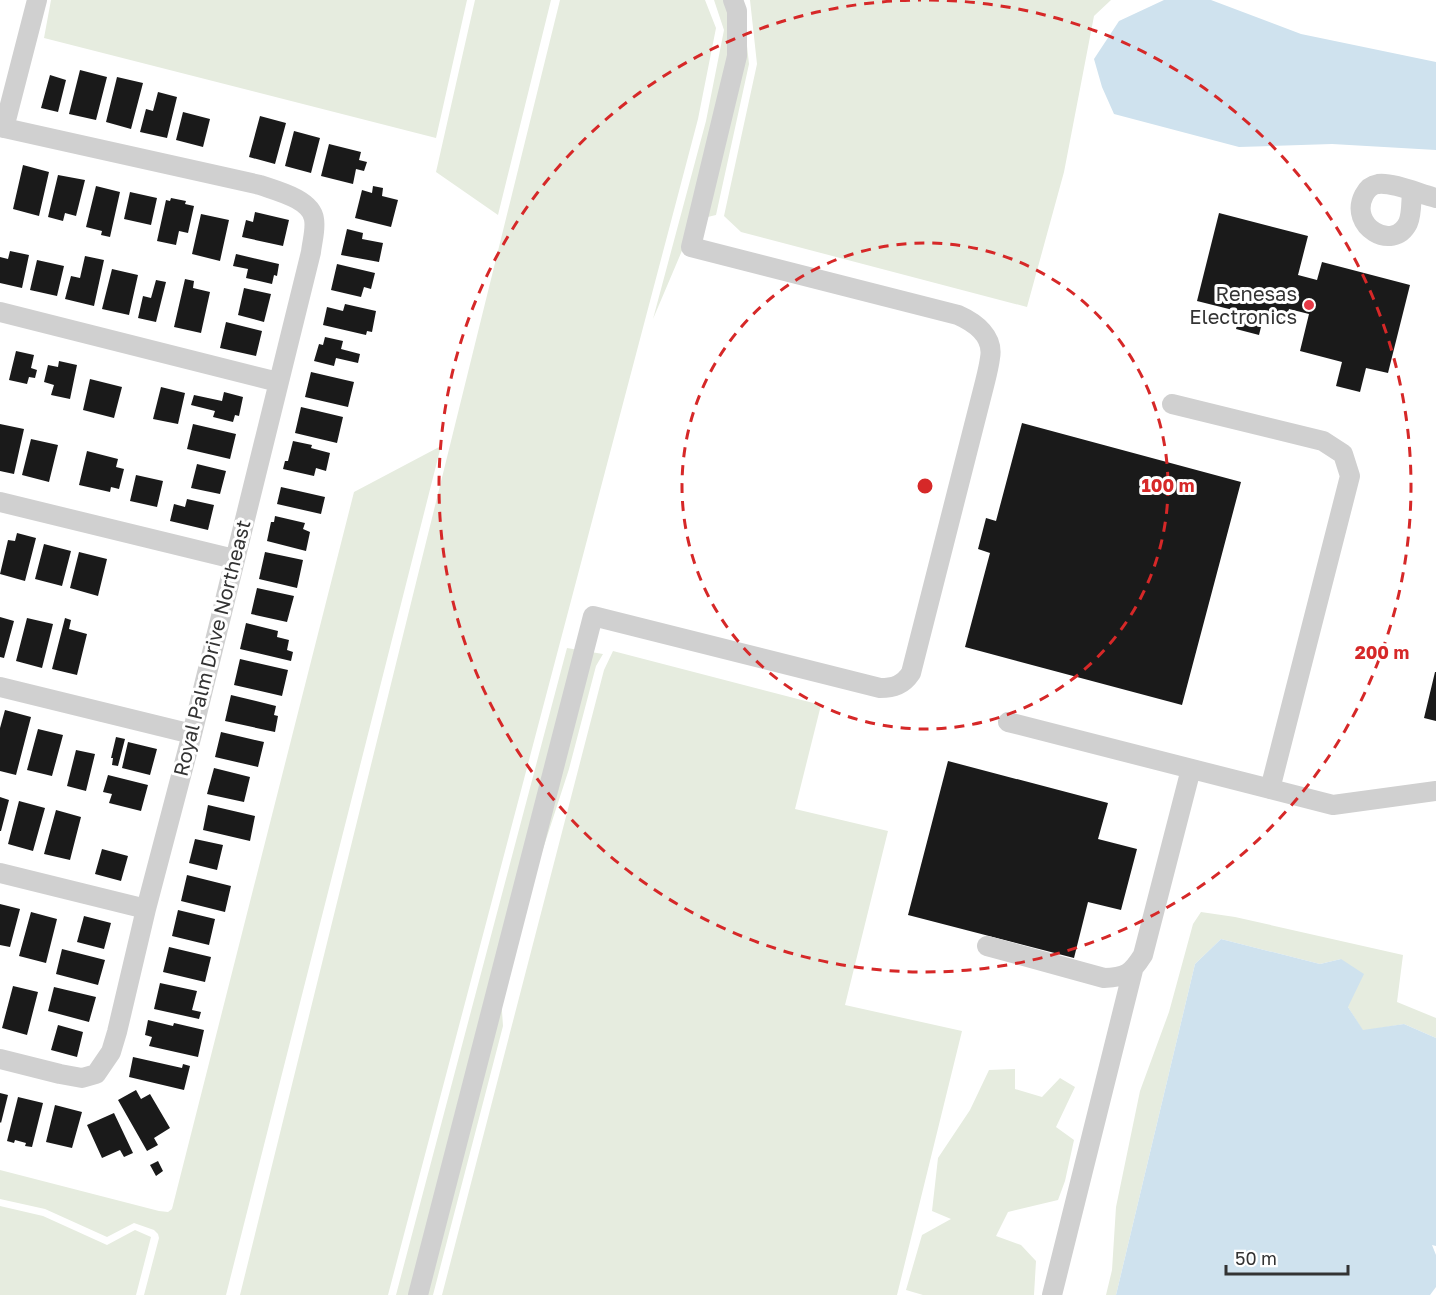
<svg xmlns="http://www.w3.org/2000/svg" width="1436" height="1295" font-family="'Golos Text',sans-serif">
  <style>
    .green { fill: #e6ecdf }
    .water { fill: #cfe2ee }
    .building { fill: #1a1a1a }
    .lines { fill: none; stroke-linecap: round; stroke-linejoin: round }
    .minor { stroke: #d0d0d0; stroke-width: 20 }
    .ring { fill: none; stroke: #d62828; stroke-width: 3; stroke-dasharray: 10 8 }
    .poi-dot { fill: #e63946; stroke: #fff; stroke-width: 2 }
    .labels { text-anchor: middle; stroke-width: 6; stroke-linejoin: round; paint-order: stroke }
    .poi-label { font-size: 20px; fill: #333; stroke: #fff; text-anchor: end }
    .street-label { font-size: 20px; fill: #333; stroke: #fff }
    .centre { fill: #d62828; stroke: #fff; stroke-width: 3 }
    .ring-label { font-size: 18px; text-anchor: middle; font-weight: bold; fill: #d62828; stroke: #fff; stroke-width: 6; stroke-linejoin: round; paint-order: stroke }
  </style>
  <rect width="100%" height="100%" fill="#fff"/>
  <path class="green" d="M51 0H467L436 138 44 38Z
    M475 0H551L498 215 436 172Z
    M560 0H705L716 28 698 119 388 1295H240Z
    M714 0H742L749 64 716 215 695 220 653 319 706 121 724 30Z
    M750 0H1111L1094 16 1064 172 1027 307 741 232 724 216 757 64Z
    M441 446 226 1295H144L159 1238 158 1234 154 1230 134 1223 107 1237 45 1209 0 1199V1170L159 1211 168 1212 172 1209 354 492Z
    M567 648 603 654 596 666 569 769 500 981 503 1026 433 1295H396Z
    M613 651 821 705 795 809 888 831 845 1005 962 1031 897 1295H442L604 670Z
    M1201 912 1235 917 1403 955 1397 1002 1436 1018V1038L1404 1024 1363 1031 1348 1007 1341 959 1320 964 1221 939 1195 964 1116 1295H1106L1112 1270 1116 1207 1140 1091 1169 1012 1193 924Z
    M1015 1069V1089L1042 1097 1060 1078 1075 1087 1056 1127 1074 1140 1065 1181 1058 1200 1008 1212 996 1236 1021 1245 1036 1261 1034 1295H923L906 1290 922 1235 951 1219 932 1211 938 1158 970 1110 989 1070Z
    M0 1206 43 1216 107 1245 135 1230 151 1237 136 1295H0Z"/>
  <path class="water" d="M1164 0H1211L1301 34 1436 62V150L1332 144 1239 147 1114 114 1102 87 1094 59 1119 21Z
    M1221 939 1320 964 1341 959 1364 974 1348 1007 1363 1030 1404 1024 1436 1038V1246L1432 1245 1436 1255V1287L1430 1295H1116L1195 964Z"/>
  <path class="building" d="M80 70 107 77 96 120 69 114Z
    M50 75 66 80 58 112 41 108Z
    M117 77 143 83 131 129 106 122Z
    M158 92 177 97 167 138 140 132 146 109 153 111Z
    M183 112 210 119 203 147 176 140Z
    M260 116 286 123 275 164 249 157Z
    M294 131 320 138 311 173 285 166Z
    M329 144 361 152 359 160 367 162 364 171 356 169 353 184 321 176Z
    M23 165 49 172 39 216 13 209Z
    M58 175 85 180 76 216 65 213 63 221 48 217Z
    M96 186 120 192 110 237 101 235 102 231 86 227Z
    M373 186 383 188 382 196 398 200 391 227 355 218 362 190 372 193Z
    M130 192 157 198 151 225 124 219Z
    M171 198 186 201 185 204 194 206 188 233 179 231 176 245 157 241 166 200 170 201Z
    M255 212 289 220 283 246 242 237 246 220 253 222Z
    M1219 213 1308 236 1298 275 1317 280 1322 262 1410 285 1388 373 1366 368 1360 392 1336 386 1342 362 1300 351 1309 314 1289 309 1285 325 1263 319 1259 335 1236 329 1241 312 1197 301Z
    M201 214 229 220 220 261 192 254Z
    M347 229 363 233 362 239 383 243 379 262 341 255Z
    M10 251 29 255 22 288 0 283V257L8 259Z
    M236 254 279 264 277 276 274 275 272 284 246 278 248 269 233 266Z
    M85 256 104 260 94 306 65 299 71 276 80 278Z
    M37 260 64 266 57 296 30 290Z
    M337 264 375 273 371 289 364 287 361 297 331 290Z
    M112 269 138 275 129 315 102 309Z
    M185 279 194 281 193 288 210 292 201 333 174 327Z
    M156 280 166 282 156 322 138 318 143 296 151 298Z
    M244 288 271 294 264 322 238 315Z
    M345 304 376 311 372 332 367 331 366 335 323 325 327 307 343 311Z
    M226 322 262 331 256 356 220 348Z
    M325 337 343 341 341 349 360 354 358 363 336 358 334 366 314 361 319 344 323 345Z
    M16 351 34 355 31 368 37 370 35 378 29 377 27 384 9 380Z
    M59 361 77 365 70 399 51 395 54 385 44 382 48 365 58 367Z
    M311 372 354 382 348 407 305 397Z
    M90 379 122 387 114 418 83 410Z
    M161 387 185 393 178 424 153 419Z
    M224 392 243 397 239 416 235 415 233 422 213 417 215 411 191 405 194 395 222 401Z
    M301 407 343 417 337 443 295 433Z
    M1022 423 1241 482 1182 705 965 647 990 553 978 549 986 518 996 521Z
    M0 424 24 429 14 474 0 471Z
    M193 424 236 434 230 459 187 449Z
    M31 439 58 445 49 482 22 475Z
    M293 441 312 445 311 448 330 453 326 471 316 468 314 476 283 469 285 461H288Z
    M87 451 118 459 116 467 124 469 119 489 111 487 110 492 79 485Z
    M197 464 226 471 220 494 191 488Z
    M136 475 163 481 157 507 130 501Z
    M281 487 325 497 321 514 277 504Z
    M187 499 214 505 208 530 170 521 174 504 185 507Z
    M275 516 305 523 303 529 310 532 306 551 267 541 271 522H274Z
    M17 533 36 538 25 581 0 574 8 540 15 541Z
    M44 544 71 551 62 586 35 579Z
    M79 552 107 559 98 596 70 588Z
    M265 552 303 560 297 588 259 579Z
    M257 588 294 596 287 622 251 614Z
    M0 617 14 621 4 658 0 657Z
    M27 618 53 624 42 668 16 661Z
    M65 618 71 620 69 629 87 634 77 675 52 669Z
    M246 623 278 631 277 637 289 640 287 650 293 652 291 661 240 649Z
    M240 659 288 670 282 696 234 685Z
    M1435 672H1436V721L1424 718Z
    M231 695 276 706 274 715 278 716 275 732 225 721Z
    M5 710 31 717 16 775 0 771V728Z
    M38 729 63 735 52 776 27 770Z
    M221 732 264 742 258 767 215 757Z
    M116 737 125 739 118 766 112 765 113 758H111Z
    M128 742 157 749 150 775 122 768Z
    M76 750 95 754 86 791 67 786Z
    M948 761 1108 803 1098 839 1137 849 1121 910 1088 902 1074 958 908 915Z
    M214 768 250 777 244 802 207 794Z
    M108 775 148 785 141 811 109 803 112 794 103 792Z
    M0 797 9 800 1 831H0Z
    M19 801 45 808 33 851 8 844Z
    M208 805 255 816 250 841 203 830Z
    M56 810 81 817 70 860 44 854Z
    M195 839 223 845 217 870 189 863Z
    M102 849 128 856 121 881 95 874Z
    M187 875 231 886 225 912 181 901Z
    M0 904 20 909 10 947 0 945Z
    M178 910 215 919 209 945 172 936Z
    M31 912 57 919 46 963 19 956Z
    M84 916 111 923 104 949 77 942Z
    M169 947 211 957 205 982 163 972Z
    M62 949 105 960 98 985 56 974Z
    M160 983 197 991 192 1010 201 1012 199 1019 154 1009Z
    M13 986 38 992 27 1035 2 1028Z
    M54 987 96 997 89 1022 48 1011Z
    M148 1020 173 1026 174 1023 204 1030 198 1057 149 1046 152 1037 145 1035Z
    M58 1025 83 1032 77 1057 51 1050Z
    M133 1057 182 1068 183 1064 190 1066 184 1090 129 1077Z
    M136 1090 141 1099 150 1094 170 1128 154 1138 158 1145 147 1151 118 1100Z
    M0 1093 8 1095 1 1123 0 1122Z
    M18 1097 43 1103 32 1147 25 1146 26 1143 15 1140 14 1143 7 1141Z
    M55 1105 82 1112 72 1148 46 1142Z
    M114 1113 133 1153 124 1157 120 1150 102 1158 87 1125Z
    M158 1161 163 1171 156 1176 150 1165Z"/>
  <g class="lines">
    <path class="minor" d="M0 127 260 185C277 191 311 199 314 219 316 229 312 242 311 252L192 734 146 909 117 1032 111 1052 96 1074 82 1078 60 1074 0 1059
      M4 128 37 0
      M1412 191C1411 201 1412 214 1408 223 1393 253 1348 226 1364 195 1367 189 1372 185 1378 184 1393 182 1420 194 1436 198
      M0 312 278 382
      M1172 404 1323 441 1343 454 1350 476 1270 789
      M0 502 234 559
      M0 687 192 734
      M1008 722 1333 805 1436 791
      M0 873 146 909
      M987 946 1104 978C1126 977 1131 974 1143 955L1191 769
      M418 1295 593 616 880 688C894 688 903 685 911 673L985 382C987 374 989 366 990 358 994 337 976 323 958 315L691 247 737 56V11L733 0
      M1052 1295 1133 970"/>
  </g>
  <g class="ring">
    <circle cx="925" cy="486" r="243"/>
    <path d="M929 0A486 486 0 1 1 921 0"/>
  </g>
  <circle class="poi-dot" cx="1309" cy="305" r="6"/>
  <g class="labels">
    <g class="poi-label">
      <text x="1297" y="301">Renesas<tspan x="1297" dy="23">Electronics</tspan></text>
    </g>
    <g class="street-label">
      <text transform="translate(212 648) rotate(-76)" y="7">Royal Palm Drive Northeast</text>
    </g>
  </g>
  <circle cx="925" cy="486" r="9" class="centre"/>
  <g class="ring-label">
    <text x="1168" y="492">100 m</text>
    <text x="1382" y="659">200 m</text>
  </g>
  <path d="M1226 1265v9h122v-9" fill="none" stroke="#333333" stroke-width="3"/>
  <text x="1235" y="1265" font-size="18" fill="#333333" stroke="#ffffff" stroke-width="4.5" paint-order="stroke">50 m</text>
</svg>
